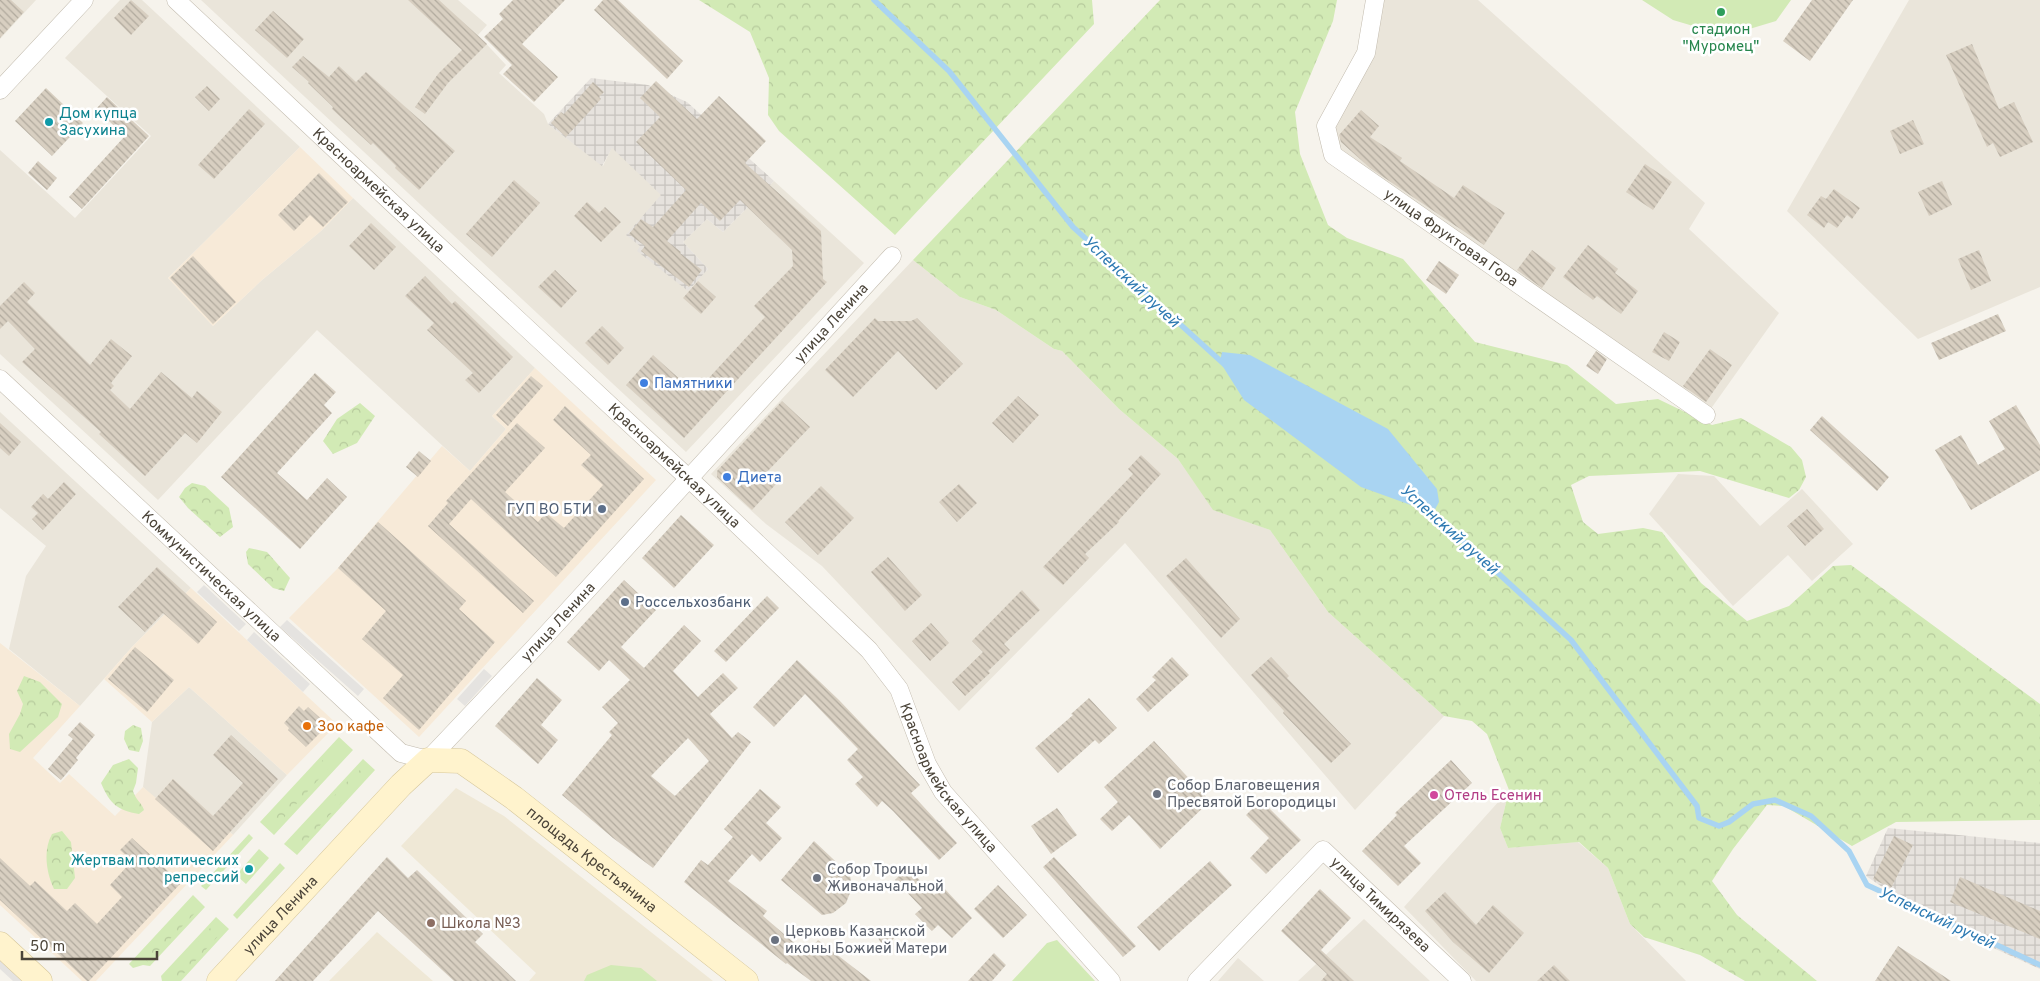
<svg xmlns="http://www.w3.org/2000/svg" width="2040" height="981" font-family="Overpass,sans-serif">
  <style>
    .residential { fill: #eae5da }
    .commercial { fill: #f7ead8 }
    .industrial { fill: url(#industrial-grid) }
    .education { fill: #efe8d6 }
    .green { fill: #d2eab5 }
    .forest { fill: url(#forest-crowns) }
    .parking { fill: #e5e3e0 }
    .water { fill: #a9d4f2 }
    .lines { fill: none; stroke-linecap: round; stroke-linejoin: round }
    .stream { stroke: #a9d4f2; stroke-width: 5.5 }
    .building { fill: url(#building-back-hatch); fill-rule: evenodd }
    .street-casing { stroke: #c2bbae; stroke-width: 19 }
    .secondary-casing { stroke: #d6c79b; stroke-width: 25 }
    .street { stroke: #fff; stroke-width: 18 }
    .secondary { stroke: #fff3cd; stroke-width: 24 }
    .leisure-dot { fill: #2e9e5b; stroke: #fff; stroke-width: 2 }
    .culture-dot { fill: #0f9aa8; stroke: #fff; stroke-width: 2 }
    .shop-dot { fill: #3f7fe0; stroke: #fff; stroke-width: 2 }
    .service-dot { fill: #5c6f8a; stroke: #fff; stroke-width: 2 }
    .food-dot { fill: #e8710a; stroke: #fff; stroke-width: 2 }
    .worship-dot { fill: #6b7280; stroke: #fff; stroke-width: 2 }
    .hotel-dot { fill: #d1479c; stroke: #fff; stroke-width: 2 }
    .education-dot { fill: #8d6e63; stroke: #fff; stroke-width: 2 }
    .labels { text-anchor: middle; stroke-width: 5; stroke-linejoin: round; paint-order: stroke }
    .leisure-label { font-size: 15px; fill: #27864d; stroke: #fff }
    .culture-label { font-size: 15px; fill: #0d838f; stroke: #fff; text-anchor: start }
    .street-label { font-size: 15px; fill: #4b4439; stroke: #fff }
    .shop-label { font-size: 15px; fill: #366cbe; stroke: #fff; text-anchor: start }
    .service-label { font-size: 15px; fill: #4e5e75; stroke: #fff; text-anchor: end }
    .food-label { font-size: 15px; fill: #c56008; stroke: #fff; text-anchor: start }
    .worship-label { font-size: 15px; fill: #5b616d; stroke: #fff; text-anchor: start }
    .hotel-label { font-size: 15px; fill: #b23c85; stroke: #fff; text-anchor: start }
    .education-label { font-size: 15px; fill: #785e54; stroke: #fff; text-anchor: start }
    .water-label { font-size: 16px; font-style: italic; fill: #2e7ab2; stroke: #fff }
  </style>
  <defs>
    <pattern id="industrial-grid" width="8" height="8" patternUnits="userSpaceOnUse" patternTransform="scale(1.25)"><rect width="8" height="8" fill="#e6e2dd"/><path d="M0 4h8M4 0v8" fill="none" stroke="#c7c3be"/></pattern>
    <pattern id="forest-crowns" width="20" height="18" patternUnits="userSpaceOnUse" patternTransform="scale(1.25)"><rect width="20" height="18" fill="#d2eab5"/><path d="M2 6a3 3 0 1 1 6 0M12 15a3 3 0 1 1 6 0" fill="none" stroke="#b6ca9c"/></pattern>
    <pattern id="building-back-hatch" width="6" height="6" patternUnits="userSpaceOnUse" patternTransform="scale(1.25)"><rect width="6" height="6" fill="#d8cfc1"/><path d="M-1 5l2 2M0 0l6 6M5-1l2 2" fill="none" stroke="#b1aa9e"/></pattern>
  </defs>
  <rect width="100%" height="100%" fill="#f6f3ec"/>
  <path class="residential" d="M0 0H36L0 39Z
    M120 0H142L300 147 168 278 213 326 262 280 321 231 353 198 535 368 492 416 506 429 470 471 317 330 158 500 0 354V150L75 218 151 136 65 58Z
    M201 0H458L487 25 478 35 506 65 499 73 544 114 548 124 603 166 612 147 662 195 644 217 640 246 638 251 688 290 708 269 683 242 707 219 723 232 774 181 864 263 686 452Z
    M1382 0H1478L1705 203 1689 229 1779 313 1710 410 1337 149 1332 126Z
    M1909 0H2040V287L1918 339 1787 211Z
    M913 260 960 297 996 310 1054 349 1062 351 1119 409 1178 459 1213 509 1270 530 1328 612 1444 716 1355 810 1125 543 959 711 822 566 766 524 711 474Z
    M0 412 191 588 132 647 80 706 9 649 26 576 46 546 0 508Z
    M1678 474 1714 476 1760 526 1802 489 1853 544 1812 581 1788 555 1733 606 1649 514Z
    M189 687 287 775 233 835 173 780 155 799 143 787 152 722Z
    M1509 790 1500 828 1508 848 1578 842 1608 868 1630 924 1686 981H1476L1404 907Z
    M1364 919 1430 981H1298Z
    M1238 958 1264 981H1218Z"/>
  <path class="commercial" d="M300 147 353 198 321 231 262 280 213 326 168 278Z
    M535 368 656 480 419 737 289 618 338 568 442 446 470 471 506 429 492 416Z
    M191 588 337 724 287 775 189 687 152 722 104 679 132 647Z
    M0 643 80 706 33 758 60 783 69 774 115 816 143 787 156 798 173 779 233 835 96 981H82L0 905Z"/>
  <path class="industrial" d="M591 78 648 85 687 102 774 181 723 232 707 219 683 242 708 269 688 291 637 251 640 246 626 235 661 195 612 148 602 166 548 124Z
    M1888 828 2040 843V969L1933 921 1866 876Z"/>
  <path class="education" d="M456 788 504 816 713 981H529L536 973 401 846Z
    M377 932 433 981H329Z"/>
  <path class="green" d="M1642 0H1791L1776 21 1746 30 1710 31 1673 20Z
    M339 737 353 750 274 835 260 822Z
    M363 759 375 770 297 855 284 844Z
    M249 834 253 838 206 890 201 886Z
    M259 849 269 858 246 884 236 875Z
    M280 863 285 868 237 919 233 915Z
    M193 895 205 907 150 966 143 965 133 968 129 964Z
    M216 917 229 929 181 981H162L161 976Z
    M1057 940 1095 981H1012L1047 943Z
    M611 965 641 968 657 981H584L587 975Z"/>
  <path class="forest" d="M699 0H1092L1094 24 895 235 779 131 768 115 769 78 750 32Z
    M1160 0H1337L1333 21 1295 112 1300 154 1328 225 1347 238 1403 259 1475 342 1567 365 1616 404 1658 399 1712 425 1741 418 1791 447 1802 460 1806 477 1799 490 1789 498 1700 471 1589 476 1571 485 1583 522 1598 534 1643 528 1662 532 1701 583 1747 621 1789 606 1833 566 1851 565 2040 704V820L1896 822 1852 846 1784 806 1767 805 1733 849 1712 881 1737 915 1817 981H1745L1700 955 1644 937 1630 924 1608 868 1579 842 1508 848 1500 828 1509 790 1487 734 1472 721 1444 716 1328 612 1270 530 1213 510 1178 459 1119 409 1062 351 1054 349 996 310 960 297 913 260Z
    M360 403 375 416 357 443 333 454 323 441 337 419Z
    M192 483 205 486 229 508 233 527 220 537 188 508 179 497 185 488Z
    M249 548 267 552 290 578 284 591 273 588 248 564 246 552Z
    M24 676 40 682 62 704 58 717 20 752 10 749 9 734 20 714 23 704 17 691Z
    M133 725 141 728 143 741 139 752 129 750 124 739 125 731Z
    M129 759 138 768 136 783 133 791C135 799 142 803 144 810L139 814C117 810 110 804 101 783L113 765Z
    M329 759 332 761 328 769 280 822 275 825 270 820 273 813 323 760Z
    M363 769 366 772 362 780 302 845 298 847 294 844 297 836 356 772Z
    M62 831 71 842 75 878 67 889H54C46 872 43 850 52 834Z
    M194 902 198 906 195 913 148 962 144 958 145 953 187 907Z
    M219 924 222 927 220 934 177 981H167V977L211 927Z"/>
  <path class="parking" d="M204 585 246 624 239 631 197 592Z
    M287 620 364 689 358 696 280 627Z
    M254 632 310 684 303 692 247 640Z
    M484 669 492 676 465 706 457 699Z
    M0 950 34 981H13L0 969Z"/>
  <path class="water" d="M1222 352 1250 355 1388 429 1437 489 1439 502 1433 513 1361 487 1244 400 1220 362Z"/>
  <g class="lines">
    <path class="stream" d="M874 0 949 71 1073 227 1225 365
      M1428 509 1571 640 1697 806 1699 818 1719 826 1729 822 1753 804 1775 800 1811 816 1849 851 1867 885 2040 965"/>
  </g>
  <path class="building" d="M0 0H11L24 12 0 38Z
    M131 0 149 16 131 35 114 18Z
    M408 0H439L487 44 448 83 425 114 415 107 438 74 462 50Z
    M513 0H565L522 44 558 77 534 102 503 74 512 65 484 37 503 19 499 14Z
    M603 0H618L683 61 667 79 594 10Z
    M1812 0H1853L1810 61 1783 41Z
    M273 11 304 39 287 58 255 30Z
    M1972 44 1999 109 2014 102 2033 142 2000 157 1993 143 1987 147 1946 55Z
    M303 56 329 77 339 66 356 82 366 72 455 151 419 190 395 168 396 166 373 143 371 145 332 109 333 107 308 83 309 82 292 67Z
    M656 81 697 119 719 96 766 141 745 163 821 231 823 279 827 282 684 438 626 385 653 355 695 393 765 317 754 306 793 266 792 250 740 200 720 221 701 203 667 241 681 252 680 253 702 270 689 287 641 251 645 246 629 234 641 219 653 227 686 190 636 142 660 117 640 98Z
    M593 82 604 92 599 97 601 99 566 137 551 123 561 112 564 114Z
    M207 86 220 99 209 111 195 97Z
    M46 88 83 123 52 156 15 121Z
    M107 97 149 136 82 209 69 197 125 136 96 109Z
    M249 109 265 124 214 179 198 165Z
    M1361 110 1379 126 1370 137 1402 158 1400 161 1454 198 1463 185 1505 213 1484 245 1370 168 1341 142 1339 135Z
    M1913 120 1924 144 1900 154 1890 131Z
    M38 161 57 178 47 190 28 173Z
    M1645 164 1672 182 1653 210 1626 192Z
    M319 173 348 202 323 227 310 215 294 231 278 215Z
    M514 180 540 203 492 257 466 234Z
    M1942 181 1952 205 1929 216 1918 192Z
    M1834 189 1860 208 1852 219 1847 215 1837 228 1828 222 1824 228 1807 215 1821 196 1826 199Z
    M587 202 599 213 605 207 621 222 601 242 574 216Z
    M371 223 396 247 374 270 349 246Z
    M1588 245 1618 269 1615 273 1638 291 1621 314 1597 296 1593 300 1563 277Z
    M1532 250 1556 268 1542 288 1517 270Z
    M1979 250 1991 281 1971 290 1958 259Z
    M193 256 236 302 213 324 170 278Z
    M1439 261 1459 275 1446 294 1426 280Z
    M555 270 577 291 561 308 538 287Z
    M425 276 452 304 455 301 513 357 479 393 465 380 473 373 427 330 434 323 405 296Z
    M698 281 716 297 701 314 683 298Z
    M24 282 35 293 27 302 90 365 111 339 132 356 111 383 114 386 110 390 130 409 161 372 192 398 197 391 222 412 197 443 185 433 145 476 99 434 101 432 22 362 35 349 8 321 0 329V306Z
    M1998 314 2006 331 1939 360 1931 343Z
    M875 318 878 321H911L917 318 963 364 936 390 898 351 853 397 825 370Z
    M602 326 624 348 608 365 585 343Z
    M1664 332 1680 342 1669 361 1652 352Z
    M1710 349 1732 365 1706 402 1683 386Z
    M1596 351 1607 359 1598 374 1586 366Z
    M315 373 336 392 324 405 332 413 277 473 307 500 327 478 347 497 300 549 221 477Z
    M531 376 543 386 508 426 496 415Z
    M1018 396 1039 415 1013 443 992 423Z
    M782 401 810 427 765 474 776 484 752 510 717 477V471Z
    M2016 405 2040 445V470L1971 510 1935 450 1961 435 1978 465 2005 449 1989 421Z
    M565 406 644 479 556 577 471 499 449 524 534 601 523 613 428 526 448 503 446 501 517 423 545 448 505 492 538 522 546 513 564 528 603 485 581 465 591 455 553 420Z
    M1822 416 1889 477 1877 491 1810 430Z
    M0 423 21 442 9 456 0 448Z
    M419 451 431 461 418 477 406 467Z
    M1141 455 1161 474 1118 521 1119 522 1085 554 1089 558 1063 585 1043 567 1133 474 1128 469Z
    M64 482 76 494 43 530 32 519 38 513 31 507 43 494 48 499Z
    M959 484 977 503 957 522 939 502Z
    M821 486 854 518 818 555 785 522Z
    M1807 509 1824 529 1805 546 1787 526Z
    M681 515 714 545 674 588 642 558Z
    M378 522 466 601 459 609 495 642 419 730 383 698 403 675 362 639 386 611 338 568Z
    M888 557 922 595 905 611 871 572Z
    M1186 558 1240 619 1221 638 1166 576Z
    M157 567 217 622 198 644 163 613 145 632 118 607Z
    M624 580 656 610 621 647 644 668 684 625 701 641 673 671 698 697 723 673 738 688 710 714 732 738 738 732 751 742 653 868 613 838 562 795 612 735 609 732 618 723 602 707 630 680 609 660 599 671 567 642ZM688 738 709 761 675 796 651 776Z
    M1022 590 1040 610 1004 644 1010 650 988 671 990 673 965 696 952 682 983 652 972 641Z
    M767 596 779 608 726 662 714 651Z
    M931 623 949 643 930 661 912 641Z
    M135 647 174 680 147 712 108 679Z
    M1172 657 1189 675 1148 712 1136 699 1156 680 1152 677Z
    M1271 657 1289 676 1287 678 1351 744 1331 763 1283 713 1284 711 1251 675Z
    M797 660 839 700 920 785 911 793 957 843 939 860 893 811 882 801 877 807 855 784 863 777 847 760 858 749 805 694 774 727 753 707Z
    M537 678 562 700 541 725 558 740 538 764 495 726Z
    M1089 698 1117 728 1099 744 1095 740 1058 773 1035 748 1073 715 1071 714Z
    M299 706 304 711 308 707 328 725 306 747 288 730 289 728 284 723Z
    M80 722 95 735 76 758 78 760 61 780 48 769 73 739 68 735Z
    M231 735 278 779 213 851 155 799 173 779 213 816 243 783 213 755Z
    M1154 741 1210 801 1160 849 1129 815 1112 831 1100 819 1118 802 1104 787Z
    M1451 760 1472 783 1404 846 1421 863 1398 886 1362 851 1397 815 1395 813Z
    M760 789 781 807 766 823 782 838 760 862 752 854 728 881 767 911 763 916 807 954 818 940 871 981H811L787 963 786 964 684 882 701 860 708 865 733 837 724 829Z
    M1261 800 1301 840 1266 874 1250 858 1269 838 1246 815Z
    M1057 808 1077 835 1051 854 1031 826Z
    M1894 836 1913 845 1891 888 1873 879Z
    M132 838 181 883 89 981H87L0 900V858L30 886 35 881 67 911 75 903 97 924 122 897 110 885 132 861 120 850Z
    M814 841 850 875 852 888 846 903 833 913 822 915 781 880Z
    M387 857 408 878 417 870 483 934 475 942 516 981H454L378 911 313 981H275Z
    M1054 857 1136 946 1123 957 1043 867Z
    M1210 861 1232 885 1159 951 1137 927Z
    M907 867 934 895 943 887 972 918 952 938 938 925 932 931 915 914 922 908 895 880Z
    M1960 877 2040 911V939L1950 902Z
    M998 885 1027 915 1003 938 974 909Z
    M1320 889 1351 918 1321 950 1354 981H1321L1327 974 1281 931Z
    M1445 892 1476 925 1493 905 1524 933 1489 973 1453 942 1425 911Z
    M878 936a8 8 0 1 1 16 0a8 8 0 1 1-16 0Z
    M1898 946 1951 981H1875Z
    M994 953 1006 965 992 981H968Z
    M1554 965 1570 981H1537Z"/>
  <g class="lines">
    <g class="street-casing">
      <g id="street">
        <path id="s1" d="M176 0 405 215 699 488 869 650 899 689 927 764 943 792 1111 981"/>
        <path id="s2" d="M1375 0 1366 53 1326 126 1333 155 1706 415"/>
        <path d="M0 90 84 0"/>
        <path id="s3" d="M0 379 401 753 428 760 535 647 892 256"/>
        <path id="s4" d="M1197 981 1323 850 1462 981"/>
      </g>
    </g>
    <g class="secondary-casing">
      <g id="secondary">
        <path d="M0 944 40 981"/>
        <path id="s5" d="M219 981 401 785 428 760 461 761 514 798 746 981"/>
      </g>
    </g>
    <use href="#street" class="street"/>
    <use href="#secondary" class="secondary"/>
  </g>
  <circle class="leisure-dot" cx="1721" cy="12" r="5"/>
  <g class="culture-dot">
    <circle cx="49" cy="122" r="5"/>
    <circle cx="249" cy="869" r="5"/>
  </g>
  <g class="shop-dot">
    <circle cx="644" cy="383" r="5"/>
    <circle cx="727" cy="477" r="5"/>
  </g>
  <g class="service-dot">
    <circle cx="602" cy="509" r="5"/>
    <circle cx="625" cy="602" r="5"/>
  </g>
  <circle class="food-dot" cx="307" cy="726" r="5"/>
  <g class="worship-dot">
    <circle cx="1157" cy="794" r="5"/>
    <circle cx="817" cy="878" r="5"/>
    <circle cx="775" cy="940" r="5"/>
  </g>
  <circle class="hotel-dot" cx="1434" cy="795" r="5"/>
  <circle class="education-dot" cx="431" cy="923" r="5"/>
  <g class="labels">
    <g class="leisure-label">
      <text x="1721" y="34">стадион<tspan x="1721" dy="17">"Муромец"</tspan></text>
    </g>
    <g class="culture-label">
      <text x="59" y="118">Дом купца<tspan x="59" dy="17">Засухина</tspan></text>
      <text x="239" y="865" text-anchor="end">Жертвам политических<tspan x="239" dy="17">репрессий</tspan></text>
    </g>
    <g class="street-label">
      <text dy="5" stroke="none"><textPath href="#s1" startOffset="278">Красноармейская улица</textPath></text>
      <text dy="5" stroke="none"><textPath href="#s2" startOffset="311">улица Фруктовая Гора</textPath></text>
      <text dy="5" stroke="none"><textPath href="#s3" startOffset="1171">улица Ленина</textPath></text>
      <text dy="5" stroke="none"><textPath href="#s1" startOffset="682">Красноармейская улица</textPath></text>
      <text dy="5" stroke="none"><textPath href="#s3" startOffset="289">Коммунистическая улица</textPath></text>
      <text dy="5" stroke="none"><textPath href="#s3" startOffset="766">улица Ленина</textPath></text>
      <text dy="5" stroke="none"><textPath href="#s1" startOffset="1102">Красноармейская улица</textPath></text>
      <text dy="5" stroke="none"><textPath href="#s5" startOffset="501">площадь Крестьянина</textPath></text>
      <text dy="5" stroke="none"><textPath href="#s4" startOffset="261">улица Тимирязева</textPath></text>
      <text dy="5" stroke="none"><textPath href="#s5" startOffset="90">улица Ленина</textPath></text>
    </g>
    <g class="shop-label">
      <text x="654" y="388">Памятники</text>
      <text x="737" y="482">Диета</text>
    </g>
    <g class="service-label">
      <text x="592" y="514">ГУП ВО БТИ</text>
      <text x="635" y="607" text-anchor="start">Россельхозбанк</text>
    </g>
    <g class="food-label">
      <text x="317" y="731">Зоо кафе</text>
    </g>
    <g class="worship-label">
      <text x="1167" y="790">Собор Благовещения<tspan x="1167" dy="17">Пресвятой Богородицы</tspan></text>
      <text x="827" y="874">Собор Троицы<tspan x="827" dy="17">Живоначальной</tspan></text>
      <text x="785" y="936">Церковь Казанской<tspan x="785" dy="17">иконы Божией Матери</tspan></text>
    </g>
    <g class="hotel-label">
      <text x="1444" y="800">Отель Есенин</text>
    </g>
    <g class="education-label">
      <text x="441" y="928">Школа №3</text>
    </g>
    <g class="water-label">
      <text transform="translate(1132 281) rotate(43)" y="6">Успенский ручей</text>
      <text transform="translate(1450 529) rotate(42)" y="6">Успенский ручей</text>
      <text transform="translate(1937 917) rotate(25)" y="6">Успенский ручей</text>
    </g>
  </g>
  <path d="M22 951v8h135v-8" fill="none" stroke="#4b4439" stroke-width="2.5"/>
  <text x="30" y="951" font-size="15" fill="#4b4439" stroke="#ffffff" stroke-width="4" paint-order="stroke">50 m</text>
</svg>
